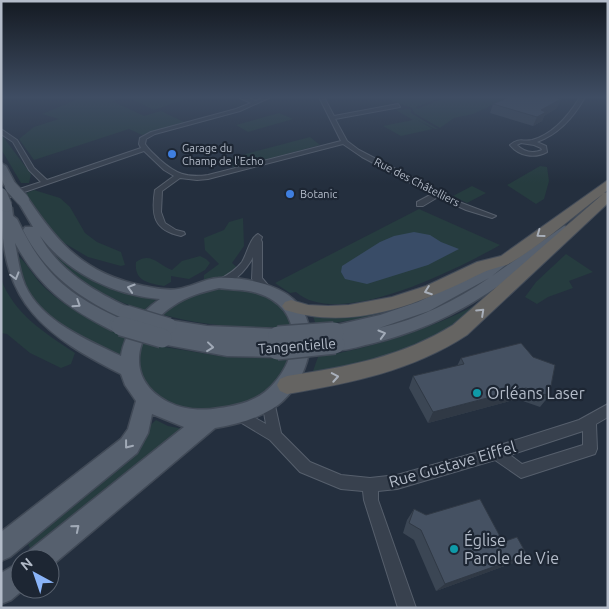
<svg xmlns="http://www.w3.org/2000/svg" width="609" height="609" font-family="Ubuntu,sans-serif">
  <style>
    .green { fill: #263c3f }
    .water { fill: #394c67 }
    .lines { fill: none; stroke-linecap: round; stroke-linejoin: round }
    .minor-casing { stroke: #565f6c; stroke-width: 2 }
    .primary-casing { stroke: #414a57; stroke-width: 3 }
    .trunk-casing { stroke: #434c59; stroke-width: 2 }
    .minor { fill: #38414e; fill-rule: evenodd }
    .primary { fill: #56606e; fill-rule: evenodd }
    .trunk { fill: #656462; fill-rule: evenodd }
    .primary-bridge-far2-casing { stroke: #414a57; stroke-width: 14; stroke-linecap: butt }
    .primary-bridge-far1-casing { stroke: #414a57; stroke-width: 18; stroke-linecap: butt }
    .primary-bridge-casing { stroke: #414a57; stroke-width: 22; stroke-linecap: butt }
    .primary-bridge-far2 { stroke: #56606e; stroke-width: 12 }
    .primary-bridge-far1 { stroke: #56606e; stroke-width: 15 }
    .primary-bridge { stroke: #56606e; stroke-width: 19 }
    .wall { fill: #3b4654 }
    .shaded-wall { fill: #303945 }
    .building { fill: #455162; stroke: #303945 }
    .oneway { stroke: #a8afba }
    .oneway2 { stroke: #a1aab7 }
    .shop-dot { fill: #3f7fe0; stroke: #1d2633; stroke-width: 2 }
    .culture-dot { fill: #0f9aa8; stroke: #1d2633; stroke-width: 2 }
    .labels { text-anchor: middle; stroke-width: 4.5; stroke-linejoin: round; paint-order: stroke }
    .far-poi-label { font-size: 11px; fill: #b4bcc9; stroke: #1d2633; text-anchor: start }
    .far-street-label { font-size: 11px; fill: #b4bcc9; stroke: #1d2633 }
    .street-label { font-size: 14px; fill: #b4bcc9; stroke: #1d2633 }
    .near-poi-label { font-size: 16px; fill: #b4bcc9; stroke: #1d2633; text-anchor: start }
    .near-street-label { font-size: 16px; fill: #b4bcc9; stroke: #1d2633 }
  </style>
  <rect width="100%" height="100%" fill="#242f3e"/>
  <path class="green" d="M78 97H126L108 103 114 102 144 116 161 111 184 122 142 135 129 129 34 160 19 139 34 127 59 119 42 114 76 100 75 99Z
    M128 97H192L154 110Z
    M394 97H443L416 107 417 109 446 97H495L503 100 473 114 454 118 440 128 414 113 412 108 387 99Z
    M411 109V113L438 129H435L416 119 433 129 401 136 383 126 413 120 396 110Z
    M279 113 293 119 248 132 236 125Z
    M1 134 31 174 29 183H21L1 149Z
    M310 137 320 145 234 168 227 159Z
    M540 166 547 167 549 181 544 199 536 204 507 185Z
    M472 186 486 193 467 203 453 196Z
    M34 190 60 198 70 207 85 233 97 242 121 252 125 265 121 266 88 257 54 237 24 194Z
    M419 209 500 245C457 269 339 330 296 292L290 293 275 283Z
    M243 218 244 246 232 263 239 269 223 277 204 280V275L219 264 205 250 204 238 224 230 229 222Z
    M14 253C27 261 33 277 45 288 69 310 98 324 128 338L121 357C70 330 26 316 14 253Z
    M566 254 593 272 569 281 573 288 548 297 537 304 525 297 536 282Z
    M54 255C85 277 120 289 156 300L144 310C108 299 79 283 54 255Z
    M200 256 206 259 210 263 205 270 189 279 171 276V282L164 286C148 283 134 281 136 262 150 251 159 265 172 270L182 261Z
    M1 279C14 314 45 333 75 353L71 364 61 368 30 353 7 334 1 333Z
    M456 284C412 306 365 321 316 325L313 316 331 317Z
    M226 288C256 291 279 297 294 326 248 330 204 326 160 314 182 300 200 291 226 288Z
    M480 303 476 311 423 346 316 374 313 371 318 357C375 347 428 330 480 303Z
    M140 343 226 357 292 359C284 372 276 384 263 394 229 419 157 419 139 374 136 366 139 352 140 343Z
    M156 420 168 426 183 429 33 554 25 538Z"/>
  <path class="water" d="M414 232 430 235 441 242 459 249 428 265 367 284 345 279 341 272 342 266 380 242 394 236Z"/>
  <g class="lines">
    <g class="minor-casing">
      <path id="minor" d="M238 97H246L256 101 264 97H271L240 111 155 134 146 139 145 144C149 150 154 154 159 159 176 174 186 178 208 175L341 141 319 97H324L334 116 398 104 400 107 335 119 347 141 359 150 459 202 496 216 492 218 466 210 438 197 423 206H417V202L432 194 362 157 343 144 208 179 197 180 180 178 162 191 161 212 165 223 176 230 184 232 185 234 181 236C154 230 151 216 155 190L174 176 164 170 144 151 1 200V195L41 182 29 170 13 142 1 134V129L17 140 34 168 47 180 141 148 139 144 140 138 151 132 236 109 251 103Z
        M580 97H585C574 117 559 134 537 142L546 146 547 152C534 159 519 156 510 145 520 137 522 142 532 140 554 134 569 115 580 97ZM521 143 534 145 541 148 542 150C532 154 524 152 517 145Z
        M258 234 262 237 261 240 262 242V278L272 290 270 292H264L252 279 253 257C247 269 231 288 216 285L214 283 216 281C226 276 235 271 242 262 247 254 250 238 258 234Z
        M268 396 272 397 274 401 281 433 310 462 341 475 370 478 397 475 475 453 579 420 608 404V417L596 424 597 449 595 454 521 478 495 460 397 489 378 491V500L416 608H398L364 500 363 491 341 489 300 472 270 440 235 419 233 415 235 411 239 409 266 424 262 401 264 397ZM583 431V445L522 464 510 455Z"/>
    </g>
    <g class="primary-casing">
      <path id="primary" d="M1 163 6 166 17 187 15 189 11 190C0 187 1 173 1 163Z
        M23 196 27 197C59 245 85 274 144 286 154 288 168 291 178 289 191 287 204 279 218 278 239 276 277 284 293 299 325 327 308 382 278 405 258 419 238 424 215 428L50 567V559H26L30 550 184 427 152 414 148 433 137 453 10 557 1 561V532L121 439 128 429 136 401 125 385 121 374C48 337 0 305 2 211L8 207 12 208 13 216 17 219C44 275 67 294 123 320L126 325 123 330 117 331 111 330C66 307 39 287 15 243 18 257 19 271 25 285 41 321 87 340 121 356 125 332 140 313 160 299 113 295 68 273 40 236 60 272 95 292 132 309L134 313 132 317 126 319 120 317C77 297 45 273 23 230L25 227H33L17 200ZM219 288C231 290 245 289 257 293 307 308 300 363 265 392 252 402 235 406 219 408 202 411 184 410 168 402 122 378 136 330 173 306 187 296 203 292 219 288Z
        M564 226 569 227 571 230 569 233C503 284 457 322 374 343 360 346 342 353 329 349L326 344 332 338 328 337 325 332 328 327 380 315 418 302 460 282 500 257H510L512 260 492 276ZM489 278C455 301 419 319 379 328L429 311Z
        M169 320 207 326 278 329 284 331 287 336 284 341 278 343 216 340 277 343 283 345 286 350 283 355 277 357 227 356 156 343 153 338 156 333 168 332 163 331 160 326 163 321Z
        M20 562V589H24L11 600 1 604V573Z"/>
    </g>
    <g class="trunk-casing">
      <path id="trunk" d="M608 180V190L604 193 608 192V203L467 335C412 371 351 383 287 394L280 391 277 385 280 379 287 376C346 367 402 357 453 325L603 194C573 216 544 243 512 262 504 267 492 268 484 272 421 303 355 332 285 310L282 306 285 302 291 300 308 305 328 306 349 305 392 297 426 286 477 262 501 256Z"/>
    </g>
    <use href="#minor" class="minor"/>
    <use href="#primary" class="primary"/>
    <use href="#trunk" class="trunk"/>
    <g class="primary-bridge-far2-casing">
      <path id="primary-bridge-far2" d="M11 187 23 200
        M1 194 6 206"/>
    </g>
    <g class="primary-bridge-far1-casing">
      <path id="primary-bridge-far1" d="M126 313 169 326
        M117 325 126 327"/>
    </g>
    <g class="primary-bridge-casing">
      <path id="primary-bridge" d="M121 326 162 338
        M278 336 334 332
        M277 350 335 344"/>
    </g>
    <use href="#primary-bridge-far2" class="primary-bridge-far2"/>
    <use href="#primary-bridge-far1" class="primary-bridge-far1"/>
    <use href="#primary-bridge" class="primary-bridge"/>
  </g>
  <path class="wall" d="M493 104 557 108 544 116 542 121 533 126 490 113Z
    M461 358 549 396 540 407 517 399 428 423 409 388 413 376 457 366Z
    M414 509 513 563 436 591 414 540 403 533 407 520Z"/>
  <path class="shaded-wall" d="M561 99 557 108 544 116 542 121 533 126 537 117 541 110Z
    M526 388 517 399 428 423 433 412Z
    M527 555 513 563 436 591 445 584Z"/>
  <path class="building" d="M509 97H553L561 99 541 110 546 112 537 117 493 104Z
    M521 343 533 357 555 365 549 396 526 388 433 412 413 376 464 364 461 358Z
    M480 499 503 542 517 537 527 555 445 584 421 530 409 523 414 509 426 515Z"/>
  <defs><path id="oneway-chevron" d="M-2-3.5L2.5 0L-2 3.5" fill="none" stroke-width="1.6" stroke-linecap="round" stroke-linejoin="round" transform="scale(1.25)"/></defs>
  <g class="oneway">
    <use href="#oneway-chevron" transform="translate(540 234) rotate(144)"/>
    <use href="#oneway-chevron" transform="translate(428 291) rotate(160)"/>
    <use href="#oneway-chevron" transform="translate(481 312) rotate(-43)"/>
    <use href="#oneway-chevron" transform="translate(335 377) rotate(-10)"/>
  </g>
  <g class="oneway2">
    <use href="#oneway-chevron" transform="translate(15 276) rotate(74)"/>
    <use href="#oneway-chevron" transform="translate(131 288) rotate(-163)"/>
    <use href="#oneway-chevron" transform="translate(77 304) rotate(33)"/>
    <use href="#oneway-chevron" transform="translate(382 334) rotate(-16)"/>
    <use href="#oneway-chevron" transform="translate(210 347) rotate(6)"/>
    <use href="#oneway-chevron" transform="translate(128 445) rotate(128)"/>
    <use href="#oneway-chevron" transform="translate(76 528) rotate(-40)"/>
  </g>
  <linearGradient id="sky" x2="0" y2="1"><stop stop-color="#141a22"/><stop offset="0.53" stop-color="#3f4d63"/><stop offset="1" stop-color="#3f4d63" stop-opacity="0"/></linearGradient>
  <rect width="609" height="183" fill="url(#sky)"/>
  <g class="shop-dot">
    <circle cx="172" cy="154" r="5"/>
    <circle cx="290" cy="194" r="5"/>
  </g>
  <g class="culture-dot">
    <circle cx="477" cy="393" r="5"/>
    <circle cx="454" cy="549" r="5"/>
  </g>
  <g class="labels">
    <g class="far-poi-label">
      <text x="182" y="152">Garage du<tspan x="182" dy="13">Champ de l'Echo</tspan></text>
      <text x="300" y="198">Botanic</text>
    </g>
    <g class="far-street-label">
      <text transform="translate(417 182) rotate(27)" y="4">Rue des Châtelliers</text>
    </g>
    <g class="street-label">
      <text transform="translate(297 346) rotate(-4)" y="5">Tangentielle</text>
    </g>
    <g class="near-poi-label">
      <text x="487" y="399">Orléans Laser</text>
      <text x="464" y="546">Église<tspan x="464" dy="18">Parole de Vie</tspan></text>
    </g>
    <g class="near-street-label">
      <text transform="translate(452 464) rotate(-16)" y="6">Rue Gustave Eiffel</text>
    </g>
  </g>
  <rect width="609" height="609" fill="none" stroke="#b4bcc9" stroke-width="5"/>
  <g transform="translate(35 574) rotate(320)"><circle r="24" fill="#1d2633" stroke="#59626f"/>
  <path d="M0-4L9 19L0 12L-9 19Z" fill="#8ab4f8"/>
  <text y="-8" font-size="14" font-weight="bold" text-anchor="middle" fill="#b4bcc9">N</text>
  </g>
</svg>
